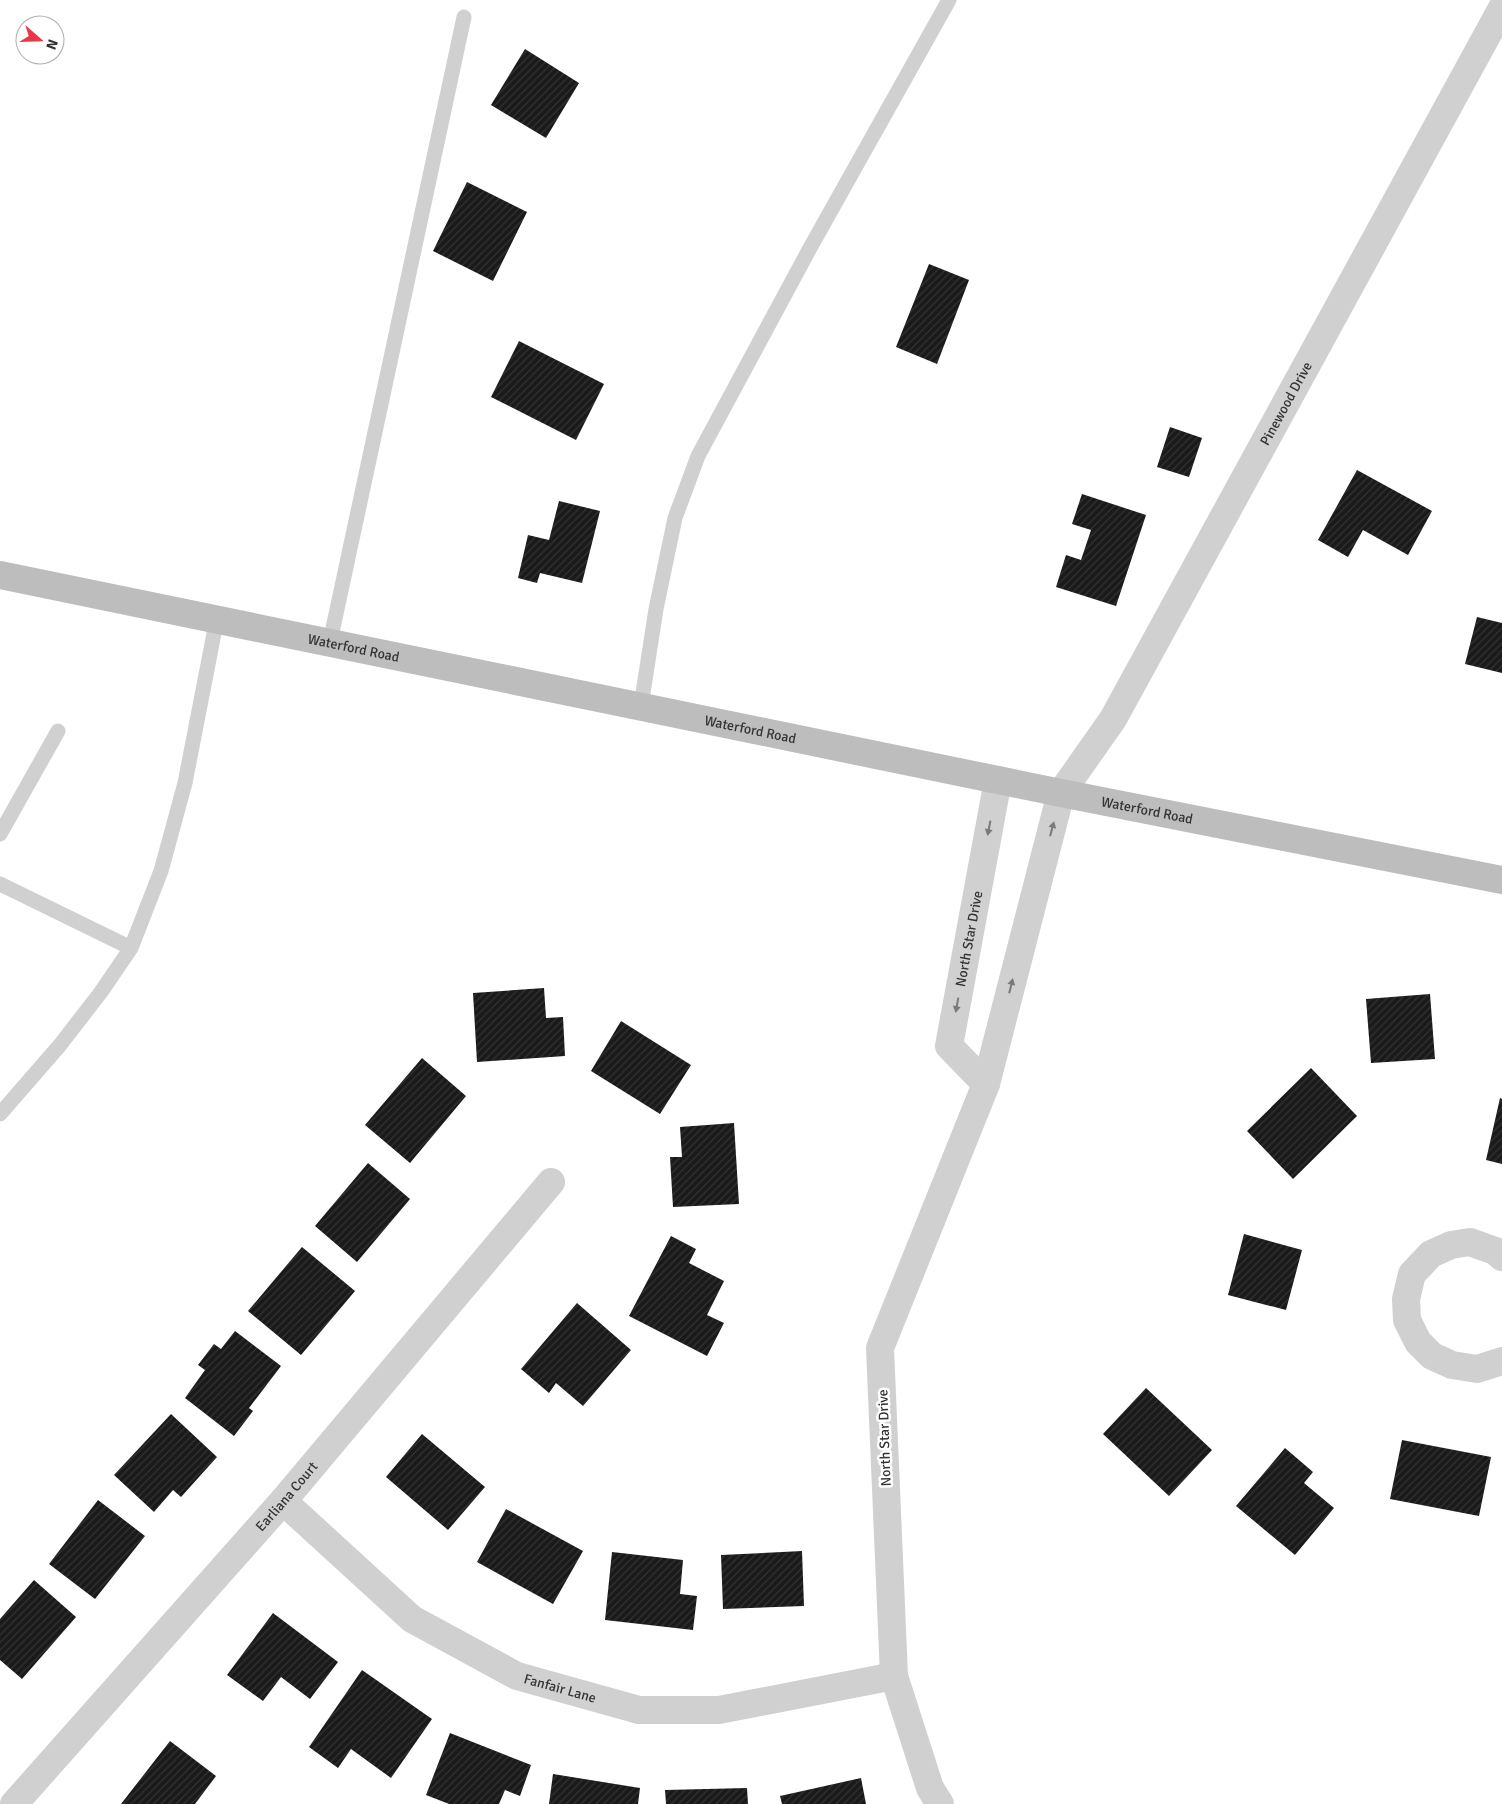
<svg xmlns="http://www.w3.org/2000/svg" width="1502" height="1804" font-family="Signika,sans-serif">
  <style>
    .building { fill: url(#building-hatch) }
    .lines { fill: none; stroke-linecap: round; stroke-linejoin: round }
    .service { stroke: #d0d0d0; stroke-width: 15 }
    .minor { stroke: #d0d0d0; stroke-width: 28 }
    .secondary { stroke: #bdbdbd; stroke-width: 28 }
    .oneway { fill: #7a7a7a }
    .labels { text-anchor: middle; stroke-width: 5; stroke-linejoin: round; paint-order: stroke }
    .street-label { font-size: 14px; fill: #333; stroke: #fff }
  </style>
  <defs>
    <pattern id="building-hatch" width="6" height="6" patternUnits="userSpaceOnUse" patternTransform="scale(1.25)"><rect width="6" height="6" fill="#1a1a1a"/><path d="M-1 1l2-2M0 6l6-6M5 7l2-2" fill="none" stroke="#333"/></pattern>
  </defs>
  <rect width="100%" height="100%" fill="#fff"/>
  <path class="building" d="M525 49 579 83 546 138 491 105Z
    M467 182 527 212 493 281 433 251Z
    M929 264 969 280 937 364 896 347Z
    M519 341 604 384 576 440 491 397Z
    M1170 427 1202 438 1189 477 1157 467Z
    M1357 470 1432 511 1408 555 1363 530 1348 557 1318 540Z
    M1082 494 1146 515 1116 606 1056 587 1066 555 1081 560 1091 530 1072 524Z
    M559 501 600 511 582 583 540 573 537 583 518 578 528 535 549 540Z
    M1477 617 1502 623V673L1465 664Z
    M544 988 546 1018 563 1017 565 1056 477 1062 473 993Z
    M1430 994 1435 1059 1371 1063 1366 999Z
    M621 1021 691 1065 660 1114 591 1071Z
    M422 1058 466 1096 410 1163 365 1125Z
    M1311 1068 1357 1116 1293 1179 1247 1131Z
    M1500 1098 1502 1099V1164L1486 1160Z
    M734 1123 739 1204 673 1207 670 1157H682L680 1127Z
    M368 1163 410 1199 357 1262 315 1226Z
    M1244 1234 1302 1250 1286 1310 1228 1295Z
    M671 1236 696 1249 689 1263 724 1281 707 1315 724 1323 707 1356 629 1316Z
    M302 1247 355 1291 301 1355 248 1311Z
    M577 1303 631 1350 583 1406 556 1383 549 1393 521 1369Z
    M235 1331 281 1366 249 1408 253 1411 234 1436 185 1398 205 1370 198 1365 214 1344 221 1349Z
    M1146 1388 1212 1450 1169 1496 1103 1434Z
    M171 1414 217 1457 181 1497 173 1490 154 1512 114 1475Z
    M422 1434 485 1487 448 1530 386 1477Z
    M1402 1440 1491 1457 1479 1516 1390 1499Z
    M1285 1448 1313 1472 1304 1483 1334 1508 1295 1555 1236 1506Z
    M98 1500 145 1536 95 1599 49 1564Z
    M506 1509 583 1551 553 1604 477 1562Z
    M802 1551 804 1606 723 1609 721 1555Z
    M612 1552 683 1560 680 1594 697 1596 693 1630 605 1620Z
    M34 1580 76 1617 22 1679 0 1660V1619Z
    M273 1613 338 1662 310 1699 281 1677 263 1701 227 1675Z
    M362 1670 432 1719 391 1778 351 1749 338 1768 309 1747Z
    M450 1733 531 1765 520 1796 505 1790 499 1804H449L426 1795Z
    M170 1741 216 1776 195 1804H121Z
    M553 1774 640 1788 638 1804H549Z
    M861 1778 866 1804H782L780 1796Z
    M747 1788 748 1804H666L665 1790Z"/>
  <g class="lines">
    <path class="service" d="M330 642 464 17
      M641 706 656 609 675 518 698 456 810 248 949 0
      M0 834 58 731
      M0 884 131 948
      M0 1114 60 1045 101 992 131 948 161 871 185 783 217 618"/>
    <g class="minor">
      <path id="s1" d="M986 1084 949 1046 998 780"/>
      <path d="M1502 1257 1495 1251 1470 1242 1451 1245 1431 1254 1412 1274 1406 1299 1407 1320 1418 1342 1432 1356 1452 1365 1477 1369 1502 1361"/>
      <path id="s2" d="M283 1501 412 1619 517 1676 639 1710H719L894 1676"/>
      <path id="s3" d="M14 1804 283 1501 551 1182"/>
      <path id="s4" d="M940 1804 930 1788 894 1676 880 1348 986 1084 1061 793 1113 719 1502 8"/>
    </g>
    <path class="secondary" id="s5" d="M0 575 1061 793 1502 880"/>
  </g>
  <defs><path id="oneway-solid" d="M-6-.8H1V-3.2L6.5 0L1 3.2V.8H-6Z" transform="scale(1.25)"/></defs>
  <g class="oneway">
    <use href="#oneway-solid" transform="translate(989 828) rotate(101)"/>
    <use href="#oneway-solid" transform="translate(1052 829) rotate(-75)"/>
    <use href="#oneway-solid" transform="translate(1011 986) rotate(-76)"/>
    <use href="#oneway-solid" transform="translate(957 1005) rotate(100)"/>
  </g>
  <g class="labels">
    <g class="street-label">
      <text dy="5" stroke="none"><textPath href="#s4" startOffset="1500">Pinewood Drive</textPath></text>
      <text dy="5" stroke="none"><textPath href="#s5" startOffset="361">Waterford Road</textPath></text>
      <text dy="5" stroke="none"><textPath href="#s5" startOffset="766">Waterford Road</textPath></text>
      <text dy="5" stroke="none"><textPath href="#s5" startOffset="1171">Waterford Road</textPath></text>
      <text dy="5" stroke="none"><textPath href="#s1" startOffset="162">North Star Drive</textPath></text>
      <text transform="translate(884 1438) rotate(-92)" y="5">North Star Drive</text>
      <text dy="5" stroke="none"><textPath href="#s3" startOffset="411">Earliana Court</textPath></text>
      <text dy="5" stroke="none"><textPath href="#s2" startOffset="339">Fanfair Lane</textPath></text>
    </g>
  </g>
  <g transform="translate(40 40) rotate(110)"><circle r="24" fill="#ffffff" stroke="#adadad"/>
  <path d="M0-4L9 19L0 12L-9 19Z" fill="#e63946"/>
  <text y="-8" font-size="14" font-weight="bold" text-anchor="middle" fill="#333333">N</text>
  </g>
</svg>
